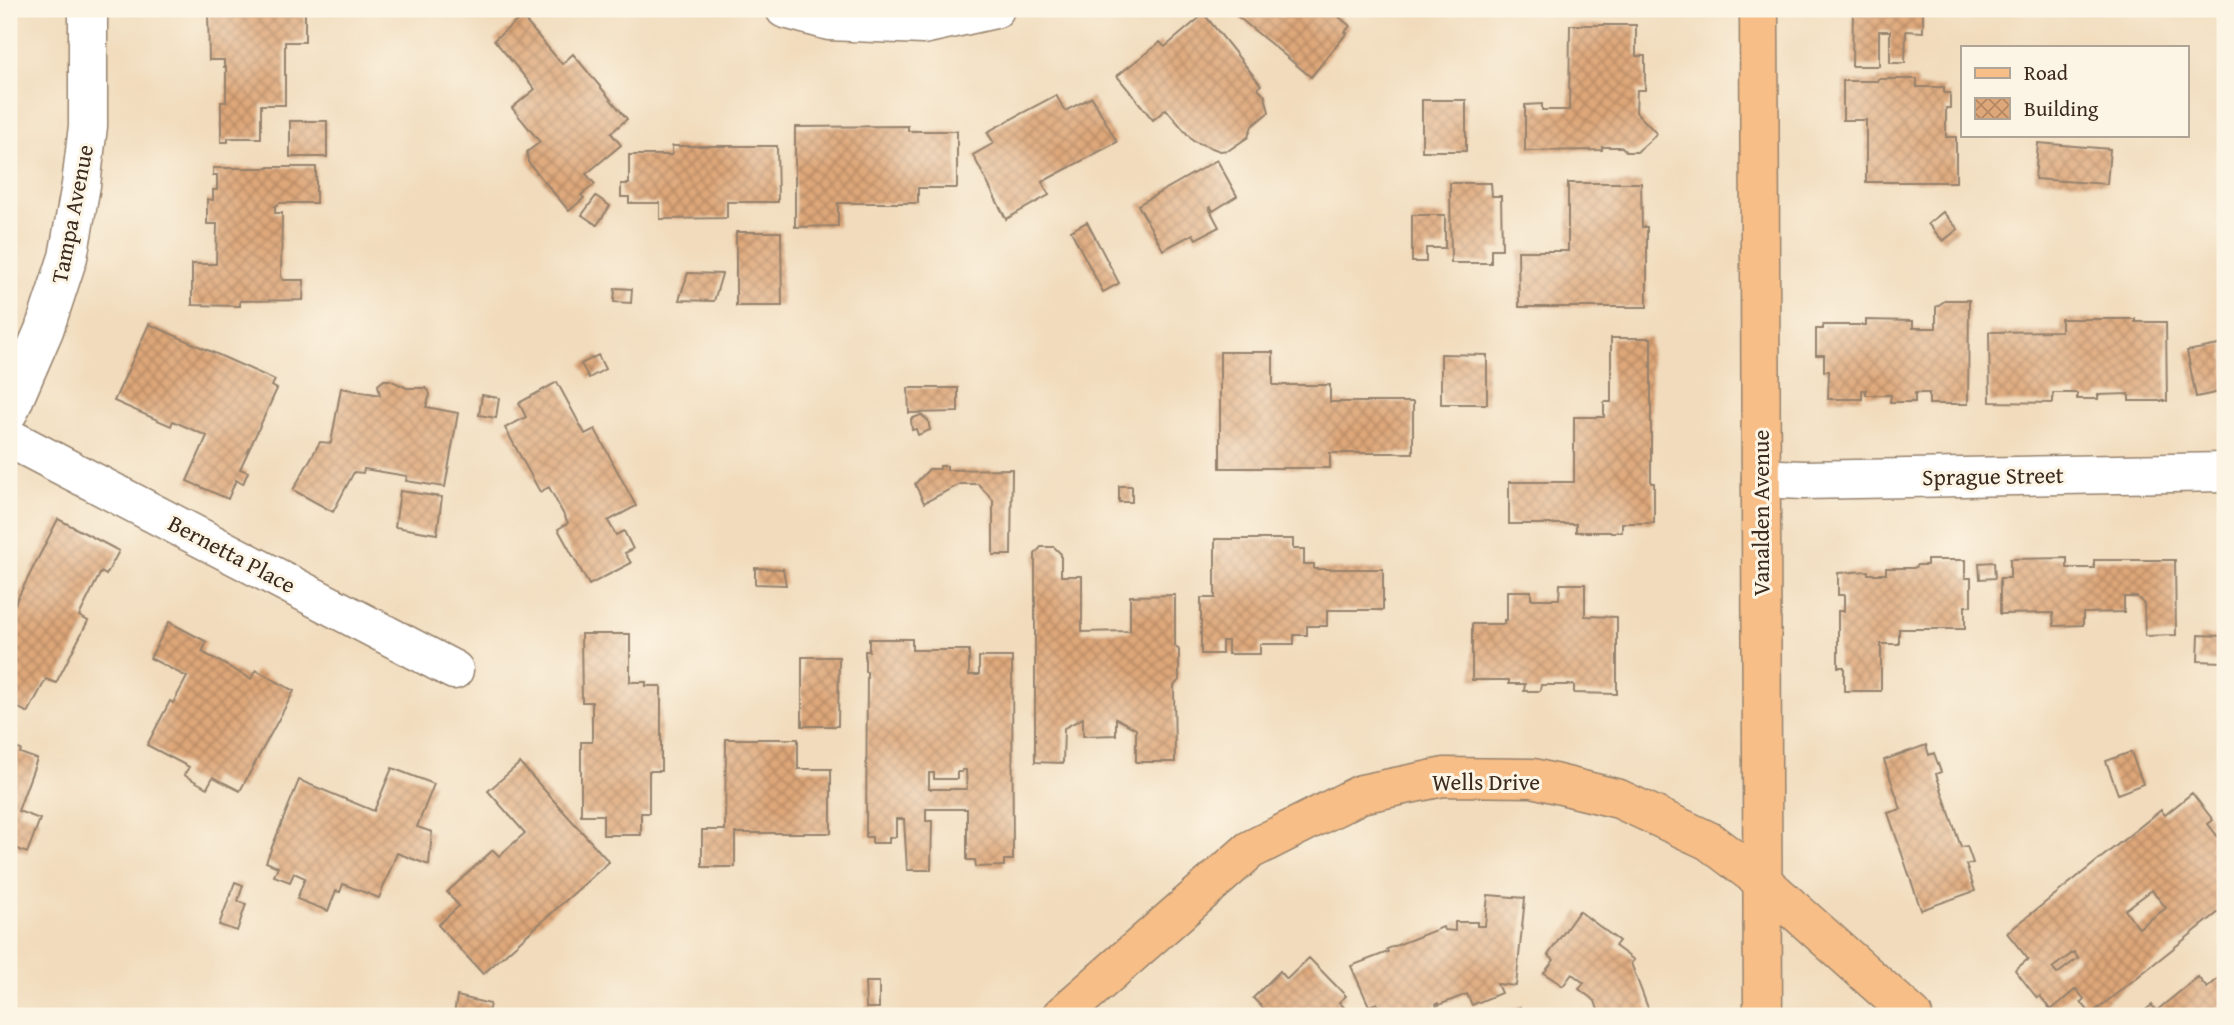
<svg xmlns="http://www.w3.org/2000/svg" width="2234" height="1025" font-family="'Gentium Book Plus',serif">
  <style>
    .building { fill: url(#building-cross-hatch); fill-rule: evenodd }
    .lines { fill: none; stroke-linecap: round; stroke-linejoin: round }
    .minor-casing { stroke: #96826d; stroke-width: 41 }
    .major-casing { stroke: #96826d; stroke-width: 41 }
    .minor { stroke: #fff; stroke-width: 38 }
    .major { stroke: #f7be87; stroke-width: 38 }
    .labels { text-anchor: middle; stroke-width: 6; stroke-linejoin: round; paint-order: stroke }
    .street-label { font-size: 23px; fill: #3b2a1e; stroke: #fcf5e5 }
  </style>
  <defs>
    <pattern id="building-cross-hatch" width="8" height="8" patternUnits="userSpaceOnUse" patternTransform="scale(1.75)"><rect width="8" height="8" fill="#dea779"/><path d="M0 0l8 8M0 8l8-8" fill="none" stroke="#b58863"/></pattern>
  </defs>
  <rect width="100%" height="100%" fill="#fcf5e5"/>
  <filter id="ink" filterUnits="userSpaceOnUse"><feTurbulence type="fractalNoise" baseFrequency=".0143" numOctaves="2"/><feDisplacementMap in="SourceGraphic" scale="14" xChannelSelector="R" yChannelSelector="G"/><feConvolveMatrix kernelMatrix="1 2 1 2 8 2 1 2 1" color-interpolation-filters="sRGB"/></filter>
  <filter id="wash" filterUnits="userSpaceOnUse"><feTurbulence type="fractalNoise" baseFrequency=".00686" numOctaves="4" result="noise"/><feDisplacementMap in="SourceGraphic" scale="28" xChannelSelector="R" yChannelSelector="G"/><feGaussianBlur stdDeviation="1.57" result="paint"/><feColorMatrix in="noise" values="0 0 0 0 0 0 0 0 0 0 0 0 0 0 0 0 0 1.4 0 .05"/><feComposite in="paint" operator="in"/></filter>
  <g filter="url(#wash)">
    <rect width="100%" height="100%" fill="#f1dbbc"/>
    <g id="blocks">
      <path class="building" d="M1233 9H1344L1338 16 1350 26 1345 32 1347 33 1311 77 1231 11Z
        M1853 9H1923V32L1906 31 1905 63H1890V31H1879V66H1852Z
        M208 10 305 11V42H285V105H261V138H228V142H221V102H226V67H224V60H209Z
        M1204 14 1261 85 1258 88 1265 96 1269 112 1252 126 1248 137 1229 150 1220 151 1193 141 1166 109 1153 120 1117 76 1160 42 1165 47Z
        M522 17 562 64 573 54 627 119 611 133 621 145 586 174 595 184 581 195 584 198 569 211 528 162 527 152 540 142 512 108 535 89 494 40Z
        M1570 25H1636V56H1645V90H1637L1636 112 1657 134 1637 152H1627L1622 147H1602V150L1525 151V105L1542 104V110H1569Z
        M1878 79H1917V87H1944V93H1950V108H1946V137H1956V182H1866V120H1843V81H1878Z
        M1056 95 1065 111 1092 97 1117 142 1042 182 1049 195 1006 219 973 155 994 143 987 132Z
        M1422 100H1466V151H1422Z
        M290 121H327V157H290Z
        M908 126V131H957V188H918V203H838V226L795 227V127Z
        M2038 143 2110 149 2107 184 2035 179Z
        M672 146H777L778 202H727V218L660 219V203H629V197H621V184H629V155H672Z
        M1217 160 1237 196 1213 211 1211 207 1209 208 1219 227 1196 239 1193 234 1163 250 1138 205Z
        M269 167H316V203H280L275 206V213H282L281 276 283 280H304L303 300 240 301V306L192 305V264H216L217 224H207V199L213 200V190H217V175H213V168H269Z
        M1450 183H1491L1492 196H1501L1502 249H1491V263H1451Z
        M1568 183H1641L1642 227H1647V307H1519L1518 251H1568Z
        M596 196 610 206 597 225 582 215Z
        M1943 212 1958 229 1943 241 1928 224Z
        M1412 215H1445V248H1426V262H1412Z
        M1087 222 1119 283 1103 292 1071 231Z
        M736 232H781L782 306H736Z
        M688 273 722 274 714 301 679 300Z
        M615 288 632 289 631 303 614 302Z
        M1946 300H1969L1968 404H1929V393H1915V402H1890L1891 395H1866V390H1862V399H1828L1829 371H1824V355H1816V329H1823V325H1866V320L1913 321V328H1936V307Z
        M2061 319H2135V322H2166L2167 401H2129V394L2098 395V399H2077V393H2053V403L1990 402 1989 332 2061 331Z
        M149 324 275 380 272 386 277 389 240 469 248 472 243 484 236 480 228 499 187 481 207 436 173 421 171 426 114 401Z
        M1611 338H1651V483H1654V523H1622V532H1576V524H1509V482H1574V417H1604V402H1611Z
        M2224 344 2225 391 2196 397 2187 351Z
        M1220 352H1273V385H1330V402H1413V453H1330V468H1220Z
        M1441 354 1487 355V404H1441Z
        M598 355 605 369 589 378 581 364Z
        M384 380H390L407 388H425L429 391 430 395 426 407 458 413 445 487 406 481 407 476 364 469 363 473 354 472 333 512 293 490 320 442 331 443 341 388 380 395 378 385Z
        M557 382 585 434 595 429 636 506 608 521 616 535 624 531 633 549 625 553 631 563 589 585 558 529 568 523 549 487 540 492 505 428 526 417 519 403Z
        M908 388H958V412L909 413Z
        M482 395 499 398 496 418 479 415Z
        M921 415 928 420 930 430 918 435 916 429 912 430 911 419Z
        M940 466H947V470L1012 469 1011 555H993V500L978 484H960L924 503 915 484 929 469H940Z
        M1119 486H1132V502H1119Z
        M400 491 442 497 437 534 395 527Z
        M58 519 119 551 106 575 101 572 79 616 88 621 56 683 46 679 28 713 9 703V615Z
        M1215 539H1293V549H1304V564H1314V569H1383V610H1327V626H1307V635H1294V644H1260V654H1228V641H1222V654H1201V598H1215Z
        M1041 547H1054L1061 554V576H1082V632L1130 631V596L1175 595V646L1179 650V680L1174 686 1175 762H1136V729L1116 718V735L1083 736V718L1064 728 1063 763 1035 762V554Z
        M2067 558V568H2094V560H2175L2176 635 2145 636 2144 604 2137 597H2124V612L2083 613V625L2054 626 2053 613 2000 614V578H2010V559Z
        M1927 560H1965V578H1971V606H1965V629H1899V644H1881V691H1844V667H1838V611H1844V595H1838V573L1868 571V574H1886V568H1914L1917 565H1927Z
        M1994 562 1995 578 1980 579 1979 563Z
        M755 568 783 569 786 585 755 584Z
        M1560 584H1585V616L1617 617V694L1574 693V685H1541L1540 691H1524L1525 684H1509V680H1472V624H1504V620H1507V591H1531V599H1559Z
        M169 622 207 642 202 652 251 679 256 670 294 691 240 791 213 777 207 788 184 775 189 767 147 745 170 701 173 703 187 677 150 658Z
        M581 634H630V682H646V686H661V771H649V813H641V835H603V815H581V742H592V702H582Z
        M2199 635 2223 636 2222 662 2198 661Z
        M869 639H912V650H969V675H979V657H1012L1013 860H1004V866L976 867 975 860H967V809H926V821H932L931 870H907L904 819H896V837H889V843H872V837H866L867 672H865V651H869ZM962 770H966L967 789H929V773H934V779H957V772H962Z
        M802 657H839L838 726H802Z
        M726 739H798V769H831V833H735V867H702V830H725Z
        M9 745 21 750 20 753 37 759 18 811 40 819 27 853 9 845Z
        M1926 745 1929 755 1934 753 1941 772 1936 774 1961 847 1967 846 1973 863 1966 865 1975 891 1921 910 1888 813 1901 809 1884 760Z
        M2131 752 2143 784 2118 794 2106 761Z
        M520 763 609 862 483 974 438 925 459 906 447 892 493 850 499 856 525 833 488 791Z
        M392 768 434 784 417 827 432 832 429 865 397 853 379 898 343 884 340 892 336 891 328 911 297 899 305 878 294 873 290 882 274 876 278 867 266 862 299 780 374 811Z
        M2192 793 2213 820 2208 824 2225 846V907L2091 1014 2081 1002 2084 999 2076 989 2051 1010 2040 996 2037 998 2015 970 2028 959 2007 933 2161 810 2165 815ZM2152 890 2166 908 2139 928 2125 910ZM2074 952 2078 958 2057 974 2052 968Z
        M235 882 243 885 238 901 246 904 237 931 219 925Z
        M1488 895 1525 898 1516 986 1497 984 1501 993 1472 1005 1467 994 1439 1005 1438 1003 1436 1004 1440 1016H1395L1392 1008 1381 1013 1377 1003 1369 1006 1351 966 1388 952 1387 949 1443 927 1444 930 1455 931V922H1477V926H1485Z
        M1579 911 1619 941 1615 946 1634 960 1631 963 1651 1016H1600L1595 1001 1579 989 1584 983 1572 974 1563 986 1544 973 1554 960 1548 955Z
        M1309 958 1346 996 1339 1002 1352 1016H1271L1253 998 1280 971 1287 979Z
        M2225 973V1016H2138L2152 1005 2156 1011 2198 977 2207 988Z
        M865 982H879V1008H866Z
        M457 996 490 1004 487 1016 454 1014Z
        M1520 1007 1522 1016H1491Z"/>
    </g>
  </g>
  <g filter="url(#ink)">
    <use href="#blocks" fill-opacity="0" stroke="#96826d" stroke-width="2"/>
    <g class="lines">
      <g class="minor-casing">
        <path id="minor" d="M785 9 829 21 923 25 995 9
          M9 411 44 330 68 257 81 185 88 126V9
          M9 438 454 670
          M1761 478 1803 480 2225 472"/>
      </g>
      <g class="major-casing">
        <path id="major" d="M1759 9 1763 1016
          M1061 1016 1250 850 1361 794 1444 777 1533 778 1619 799 1709 841 1762 881 1913 1016"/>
      </g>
      <use href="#minor" class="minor"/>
      <use href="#major" class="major"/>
    </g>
  </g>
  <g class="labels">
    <g class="street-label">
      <text transform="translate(72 214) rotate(-79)" y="8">Tampa Avenue</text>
      <text transform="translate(1993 476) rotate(-1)" y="8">Sprague Street</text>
      <text transform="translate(1761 513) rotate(-90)" y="8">Vanalden Avenue</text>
      <text transform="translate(232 554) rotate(28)" y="8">Bernetta Place</text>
      <text x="1486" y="790">Wells Drive</text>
    </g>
  </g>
  <rect width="2234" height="1025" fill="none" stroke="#fcf5e5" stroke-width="35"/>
  <rect x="1961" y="46" width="228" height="91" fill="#fcf5e5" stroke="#afa495" stroke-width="2"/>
  <rect x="1975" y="68" width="35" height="10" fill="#f7be87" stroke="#afa495" stroke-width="2"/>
  <text x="2024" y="80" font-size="21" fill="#3b2a1e">Road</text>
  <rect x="1975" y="98" width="35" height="21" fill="url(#building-cross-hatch)" stroke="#afa495" stroke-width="2"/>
  <text x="2024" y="116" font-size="21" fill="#3b2a1e">Building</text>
</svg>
